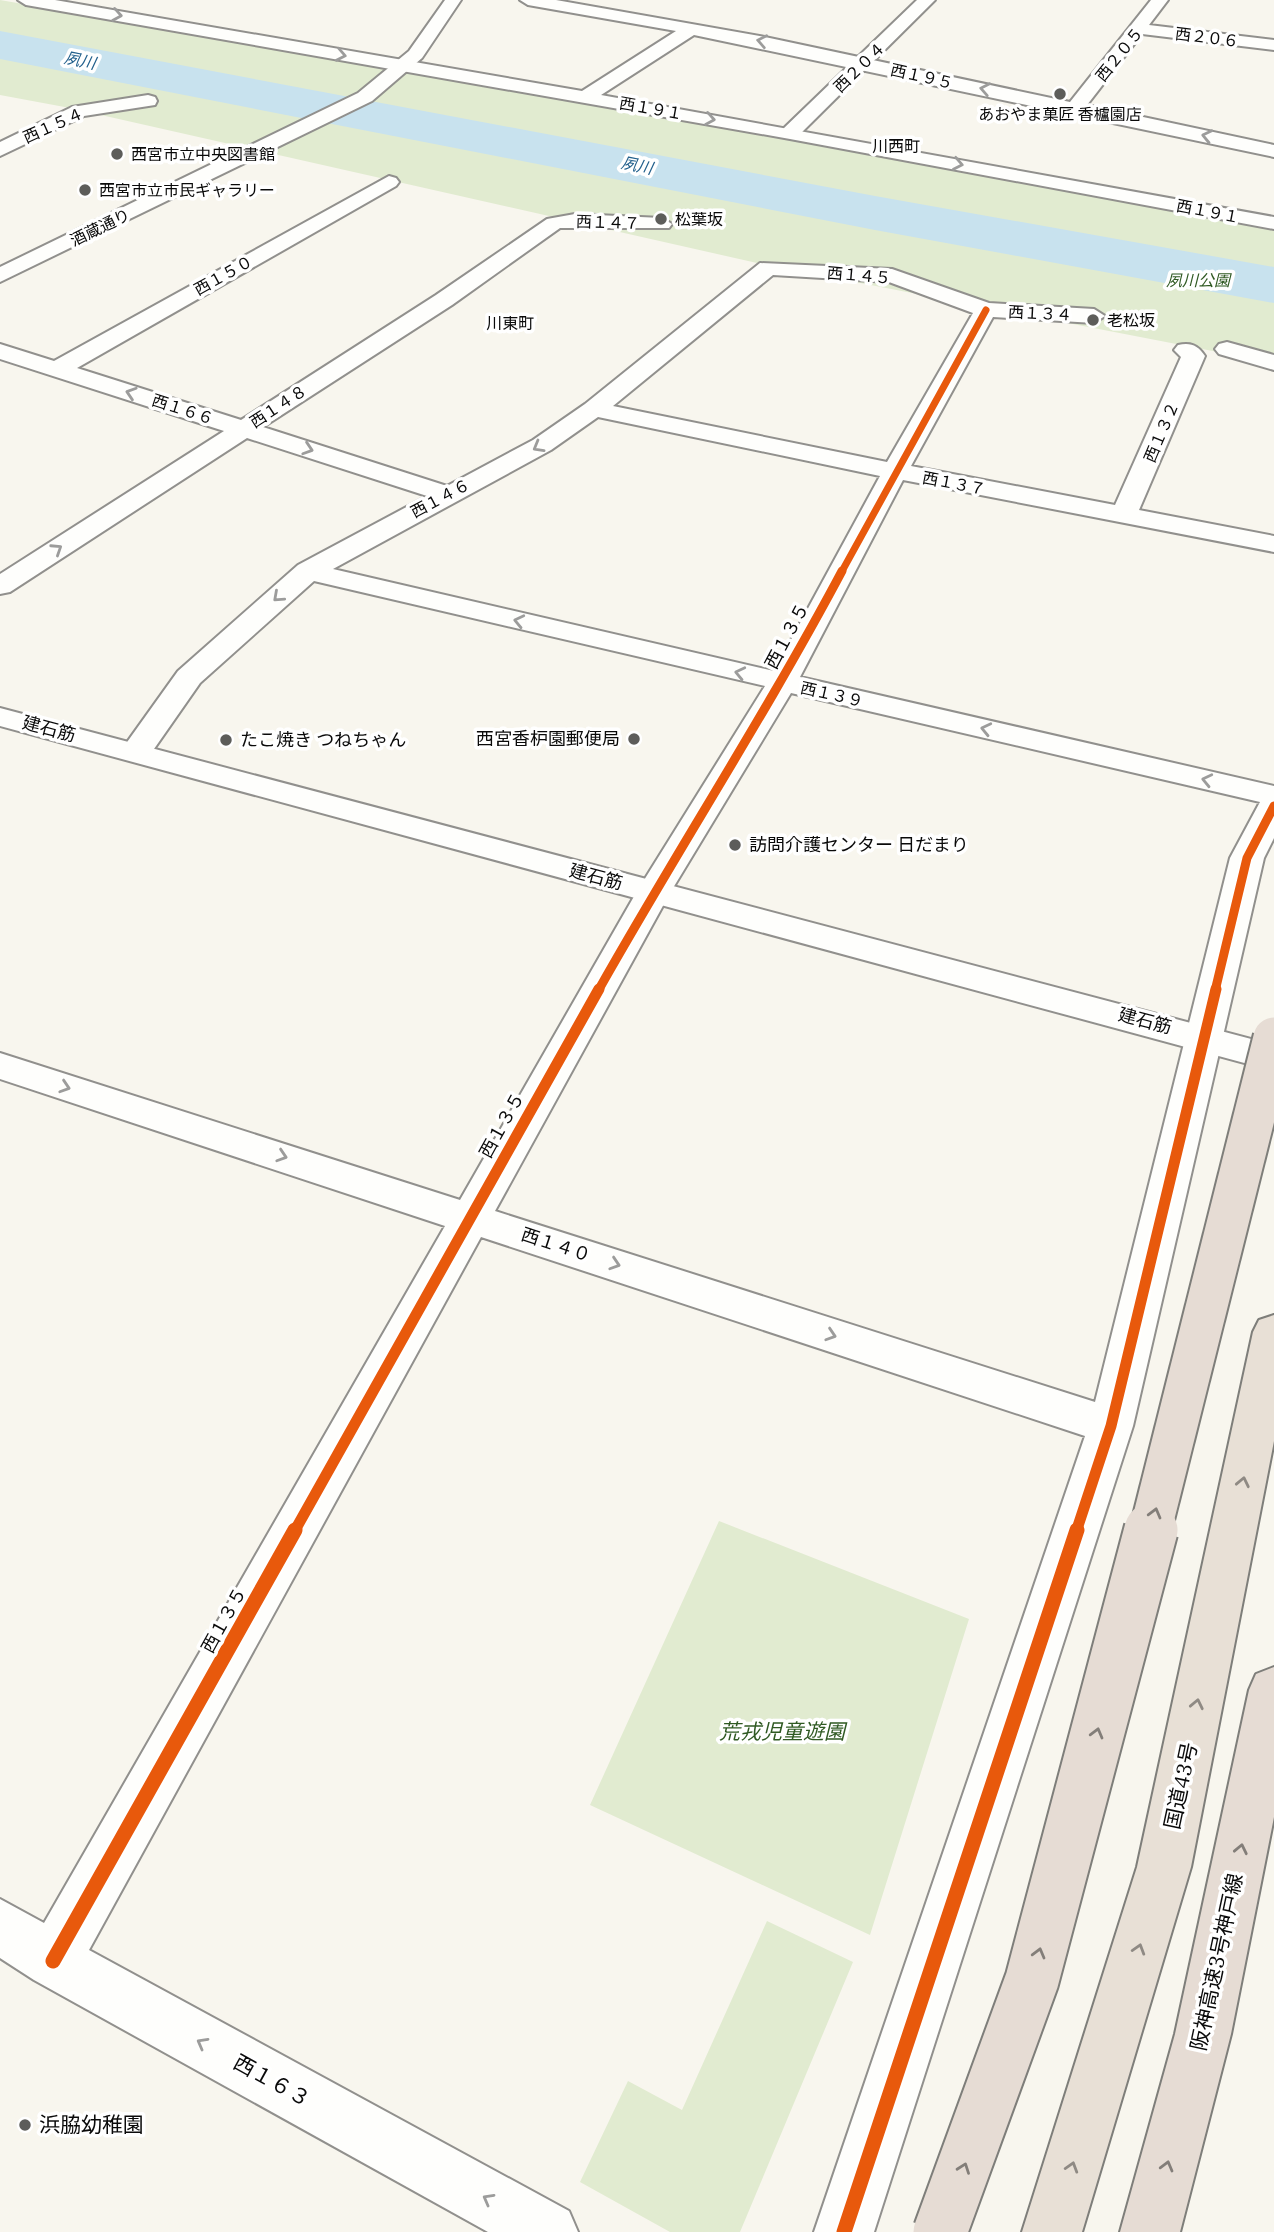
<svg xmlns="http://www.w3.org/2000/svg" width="1274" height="2232" font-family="'IBM Plex Serif','Noto Sans JP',serif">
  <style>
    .green { fill: #e1ebd0 }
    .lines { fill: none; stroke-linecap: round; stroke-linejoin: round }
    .river { fill: #c8e2ee; fill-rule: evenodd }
    .minor-casing { stroke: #91908d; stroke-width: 4 }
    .tertiary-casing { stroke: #91908d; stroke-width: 4 }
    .trunk-casing { stroke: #7e7e7a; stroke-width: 4 }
    .motorway-casing { stroke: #7e7e7a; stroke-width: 4 }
    .minor { fill: #fefefc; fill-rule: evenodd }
    .tertiary { fill: #fefefc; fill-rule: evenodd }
    .trunk { fill: #e8e0d6; fill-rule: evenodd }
    .motorway { fill: #e6dcd4; fill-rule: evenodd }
    .motorway-bridge-far1-casing { stroke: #7e7e7a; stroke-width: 45; stroke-linecap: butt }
    .motorway-bridge-casing { stroke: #7e7e7a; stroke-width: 57; stroke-linecap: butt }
    .motorway-bridge-far1 { stroke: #e6dcd4; stroke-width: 41 }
    .motorway-bridge { stroke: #e6dcd4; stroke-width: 53 }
    .cycleway-far3-casing { stroke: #fff; stroke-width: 10 }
    .cycleway-far2-casing { stroke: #fff; stroke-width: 12 }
    .cycleway-far1-casing { stroke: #fff; stroke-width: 16 }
    .cycleway-casing { stroke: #fff; stroke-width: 19 }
    .cycleway-far3 { stroke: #e8590c; stroke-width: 7 }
    .cycleway-far2 { stroke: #e8590c; stroke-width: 9 }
    .cycleway-far1 { stroke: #e8590c; stroke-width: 11 }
    .cycleway { stroke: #e8590c; stroke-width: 15 }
    .oneway { stroke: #9c9c9b }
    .oneway2 { stroke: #8f8a84 }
    .oneway3 { stroke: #837e79 }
    .poi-dot { fill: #5d5d5a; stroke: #fff; stroke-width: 2.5 }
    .labels { text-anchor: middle; stroke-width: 7; stroke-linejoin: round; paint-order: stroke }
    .far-street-label { font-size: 16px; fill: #0a0a0a; stroke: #fff }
    .far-water-label { font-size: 16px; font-style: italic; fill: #22608c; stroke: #fff }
    .far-poi-label { font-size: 16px; fill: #0a0a0a; stroke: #fff; text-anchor: start }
    .far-neighbourhood-label { font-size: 16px; fill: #0a0a0a; stroke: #fff }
    .far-park-label { font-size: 16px; font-style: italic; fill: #2f5922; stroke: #fff }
    .street-label { font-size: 18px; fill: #0a0a0a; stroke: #fff }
    .poi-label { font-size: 18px; fill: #0a0a0a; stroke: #fff; text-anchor: start }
    .near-park-label { font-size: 21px; font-style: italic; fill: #2f5922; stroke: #fff }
    .near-street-label { font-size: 21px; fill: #0a0a0a; stroke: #fff }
    .near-poi-label { font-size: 21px; fill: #0a0a0a; stroke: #fff; text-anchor: start }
  </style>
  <rect width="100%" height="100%" fill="#f8f6ee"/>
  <path class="green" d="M0 0 850 148 1274 225V363L757 263 70 108 0 95Z
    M719 1521 969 1619 870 1935 590 1805Z
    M767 1921 853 1962 740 2232H670L580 2182 628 2081 682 2110Z"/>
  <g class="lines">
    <path class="river" d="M0 31 875 196 1274 267V303L875 230 0 59Z"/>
    <g class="minor-casing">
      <path id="minor" d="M18 0H55L582 91 676 31 528 5 520 0H556L765 37 1070 102 1151 0H1168L1149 25 1274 40V50L1142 34 1087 105 1274 145V157L694 35 601 95 1274 217V229L790 139 26 5Z
        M148 95 155 97 157 101 155 105 84 116 0 156V142L72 107Z
        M389 176 396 178 399 182 396 186 77 368 241 420 436 295 547 219 575 214 662 218 672 224 669 228H560L452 305 263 427 447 486 533 440 585 404 760 263 892 269 989 303 1094 309 1105 316 1094 323 993 317 911 466 1115 505 1181 357 1174 350 1178 345C1190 342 1198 345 1205 356L1139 510 1274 536V552L903 480 800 677 1274 786V838L1264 858 1133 1426 874 2232H814L1085 1436 481 1237 89 1950 569 2211 578 2232H488L34 1980 0 1958V1899L44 1923 445 1226 0 1079V1053L460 1200 636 893 765 686 314 581 200 683 147 759 136 761 125 759 120 752 178 671 298 565 427 496 247 438 10 592 0 594V574L224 431 0 359V344L54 361ZM773 275 889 282 973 313 887 462 613 406ZM598 417 880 476 774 671 333 569 551 450ZM791 693 1260 802 1230 858 1095 1402 495 1211 670 893Z
        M1227 342 1274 355V370L1219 354 1215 349 1219 344Z"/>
    </g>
    <g class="tertiary-casing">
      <path id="tertiary" d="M445 0H461L422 58 372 101 0 282V267L358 93 409 51Z
        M917 0H935L797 137H783L780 133 783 129Z
        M0 708 1274 1045V1071L0 726Z"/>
    </g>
    <g class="trunk-casing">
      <path id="trunk" d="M1274 1315V1441L1191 1867 1082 2232H1022L1137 1867 1253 1332 1259 1320Z"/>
    </g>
    <g class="motorway-casing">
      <path id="motorway" d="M1274 1667V1817L1231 2034 1180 2232H1120L1175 2034 1249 1690 1256 1674Z"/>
    </g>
    <use href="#minor" class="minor"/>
    <use href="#tertiary" class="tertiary"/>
    <use href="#trunk" class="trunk"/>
    <use href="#motorway" class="motorway"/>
    <g class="motorway-bridge-far1-casing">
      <path id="motorway-bridge-far1" d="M1150 1532 1274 1038"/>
    </g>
    <g class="motorway-bridge-casing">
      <path id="motorway-bridge" d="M940 2232 1032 1980 1151 1530"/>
    </g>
    <use href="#motorway-bridge-far1" class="motorway-bridge-far1"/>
    <use href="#motorway-bridge" class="motorway-bridge"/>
    <g class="cycleway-far3-casing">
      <path id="cycleway-far3" d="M841 573 986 310"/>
    </g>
    <g class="cycleway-far2-casing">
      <path id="cycleway-far2" d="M598 991C678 849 766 714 842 571
        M1215 991 1247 858 1274 806"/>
    </g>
    <g class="cycleway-far1-casing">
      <path id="cycleway-far1" d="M294 1532 599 989
        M1076 1532 1111 1426 1216 989"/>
    </g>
    <g class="cycleway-casing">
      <path id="cycleway" d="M53 1961 295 1530
        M844 2232 1077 1530"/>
    </g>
    <use href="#cycleway-far3" class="cycleway-far3"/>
    <use href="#cycleway-far2" class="cycleway-far2"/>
    <use href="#cycleway-far1" class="cycleway-far1"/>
    <use href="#cycleway" class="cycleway"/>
  </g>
  <defs><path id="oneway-chevron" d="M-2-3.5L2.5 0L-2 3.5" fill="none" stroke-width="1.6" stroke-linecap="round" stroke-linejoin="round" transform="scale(1.75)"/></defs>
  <g class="oneway">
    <use href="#oneway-chevron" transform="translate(117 15) rotate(10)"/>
    <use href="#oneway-chevron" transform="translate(762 41) rotate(-169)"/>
    <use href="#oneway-chevron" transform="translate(341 55) rotate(11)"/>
    <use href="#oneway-chevron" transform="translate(985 89) rotate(-169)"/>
    <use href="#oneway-chevron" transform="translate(710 119) rotate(10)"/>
    <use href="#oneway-chevron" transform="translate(1207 136) rotate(-167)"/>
    <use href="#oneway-chevron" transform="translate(958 164) rotate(11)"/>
    <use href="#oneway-chevron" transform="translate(131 393) rotate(-162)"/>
    <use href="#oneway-chevron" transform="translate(538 447) rotate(150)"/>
    <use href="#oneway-chevron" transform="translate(308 449) rotate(18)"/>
    <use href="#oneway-chevron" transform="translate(57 549) rotate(-33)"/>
    <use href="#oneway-chevron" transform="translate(278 597) rotate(138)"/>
    <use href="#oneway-chevron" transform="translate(519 621) rotate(-167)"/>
    <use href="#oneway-chevron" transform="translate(740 673) rotate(-167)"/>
    <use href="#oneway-chevron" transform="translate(986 729) rotate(-167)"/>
    <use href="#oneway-chevron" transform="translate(1207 780) rotate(-167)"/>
    <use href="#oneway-chevron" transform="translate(65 1087) rotate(18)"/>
    <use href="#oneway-chevron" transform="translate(282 1156) rotate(18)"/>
    <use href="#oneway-chevron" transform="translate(615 1264) rotate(18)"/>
    <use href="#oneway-chevron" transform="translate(831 1335) rotate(18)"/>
    <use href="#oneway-chevron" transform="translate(202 2043) rotate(-151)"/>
    <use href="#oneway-chevron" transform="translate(488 2199) rotate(-151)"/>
  </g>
  <g class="oneway2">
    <use href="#oneway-chevron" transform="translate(1243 1482) rotate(-78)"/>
    <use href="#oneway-chevron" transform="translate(1197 1704) rotate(-78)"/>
    <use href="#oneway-chevron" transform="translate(1139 1949) rotate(-73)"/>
    <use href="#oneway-chevron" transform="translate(1072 2167) rotate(-73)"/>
  </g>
  <g class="oneway3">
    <use href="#oneway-chevron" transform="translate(1155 1513) rotate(-75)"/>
    <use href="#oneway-chevron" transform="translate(1097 1733) rotate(-75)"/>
    <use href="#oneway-chevron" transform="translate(1241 1849) rotate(-78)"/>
    <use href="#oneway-chevron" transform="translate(1039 1953) rotate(-75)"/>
    <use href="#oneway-chevron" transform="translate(1167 2166) rotate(-75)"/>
    <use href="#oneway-chevron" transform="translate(964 2168) rotate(-70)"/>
  </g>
  <g class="poi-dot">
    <circle cx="1060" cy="94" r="7"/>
    <circle cx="117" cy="154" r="7"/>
    <circle cx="85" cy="190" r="7"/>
    <circle cx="661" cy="219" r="7"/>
    <circle cx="1093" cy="320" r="7"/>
    <circle cx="634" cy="739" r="7"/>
    <circle cx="226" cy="740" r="7"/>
    <circle cx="735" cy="845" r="7"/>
    <circle cx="25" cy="2125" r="7"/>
  </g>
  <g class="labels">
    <g class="far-street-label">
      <text transform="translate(1207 37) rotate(7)" y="6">西２０６</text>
      <text transform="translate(1119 54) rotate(-51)" y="6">西２０５</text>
      <text transform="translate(859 67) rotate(-44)" y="6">西２０４</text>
      <text transform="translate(922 76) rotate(13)" y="6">西１９５</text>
      <text transform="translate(651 108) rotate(10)" y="6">西１９１</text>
      <text transform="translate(53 125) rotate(-24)" y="6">西１５４</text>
      <text transform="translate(1208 211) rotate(11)" y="6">西１９１</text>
      <text transform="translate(608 222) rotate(2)" y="6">西１４７</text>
      <text transform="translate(100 227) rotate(-26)" y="6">酒蔵通り</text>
      <text transform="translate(223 275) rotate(-29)" y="6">西１５０</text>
      <text transform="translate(859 275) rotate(5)" y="6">西１４５</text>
      <text transform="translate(1040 313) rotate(3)" y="6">西１３４</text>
      <text transform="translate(278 406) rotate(-33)" y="6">西１４８</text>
      <text transform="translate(183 409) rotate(18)" y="6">西１６６</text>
      <text transform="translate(1161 432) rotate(-67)" y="6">西１３２</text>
      <text transform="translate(954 483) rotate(11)" y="6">西１３７</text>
      <text transform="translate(440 498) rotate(-28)" y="6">西１４６</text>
      <text transform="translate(832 694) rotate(13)" y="6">西１３９</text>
    </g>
    <g class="far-water-label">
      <text transform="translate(80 60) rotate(11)" y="6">夙川</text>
      <text transform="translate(637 165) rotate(11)" y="6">夙川</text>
    </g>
    <g class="far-poi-label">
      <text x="1060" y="120" text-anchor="middle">あおやま菓匠 香櫨園店</text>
      <text x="131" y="160">西宮市立中央図書館</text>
      <text x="99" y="196">西宮市立市民ギャラリー</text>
      <text x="675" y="225">松葉坂</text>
      <text x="1107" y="326">老松坂</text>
    </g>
    <g class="far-neighbourhood-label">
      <text x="896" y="152">川西町</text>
      <text x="510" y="329">川東町</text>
    </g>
    <g class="far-park-label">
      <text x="1198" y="286">夙川公園</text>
    </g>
    <g class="street-label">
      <text transform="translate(787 636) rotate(-62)" y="6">西１３５</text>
      <text transform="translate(49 729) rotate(15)" y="6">建石筋</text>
      <text transform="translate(596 877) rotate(15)" y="6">建石筋</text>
      <text transform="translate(1145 1021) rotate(15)" y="6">建石筋</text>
      <text transform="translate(502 1125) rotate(-61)" y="6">西１３５</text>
      <text transform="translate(556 1245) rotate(18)" y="6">西１４０</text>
      <text transform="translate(224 1620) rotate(-61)" y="6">西１３５</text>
    </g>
    <g class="poi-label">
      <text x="620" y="745" text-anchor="end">西宮香枦園郵便局</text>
      <text x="240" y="746">たこ焼き つねちゃん</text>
      <text x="749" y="851">訪問介護センター 日だまり</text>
    </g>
    <g class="near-park-label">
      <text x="782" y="1739">荒戎児童遊園</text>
    </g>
    <g class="near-street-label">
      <text transform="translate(1181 1786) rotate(-78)" y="7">国道43号</text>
      <text transform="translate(1217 1962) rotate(-78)" y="7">阪神高速3号神戸線</text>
      <text transform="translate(272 2081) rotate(29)" y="7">西１６３</text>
    </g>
    <g class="near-poi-label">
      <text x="39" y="2132">浜脇幼稚園</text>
    </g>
  </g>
</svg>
